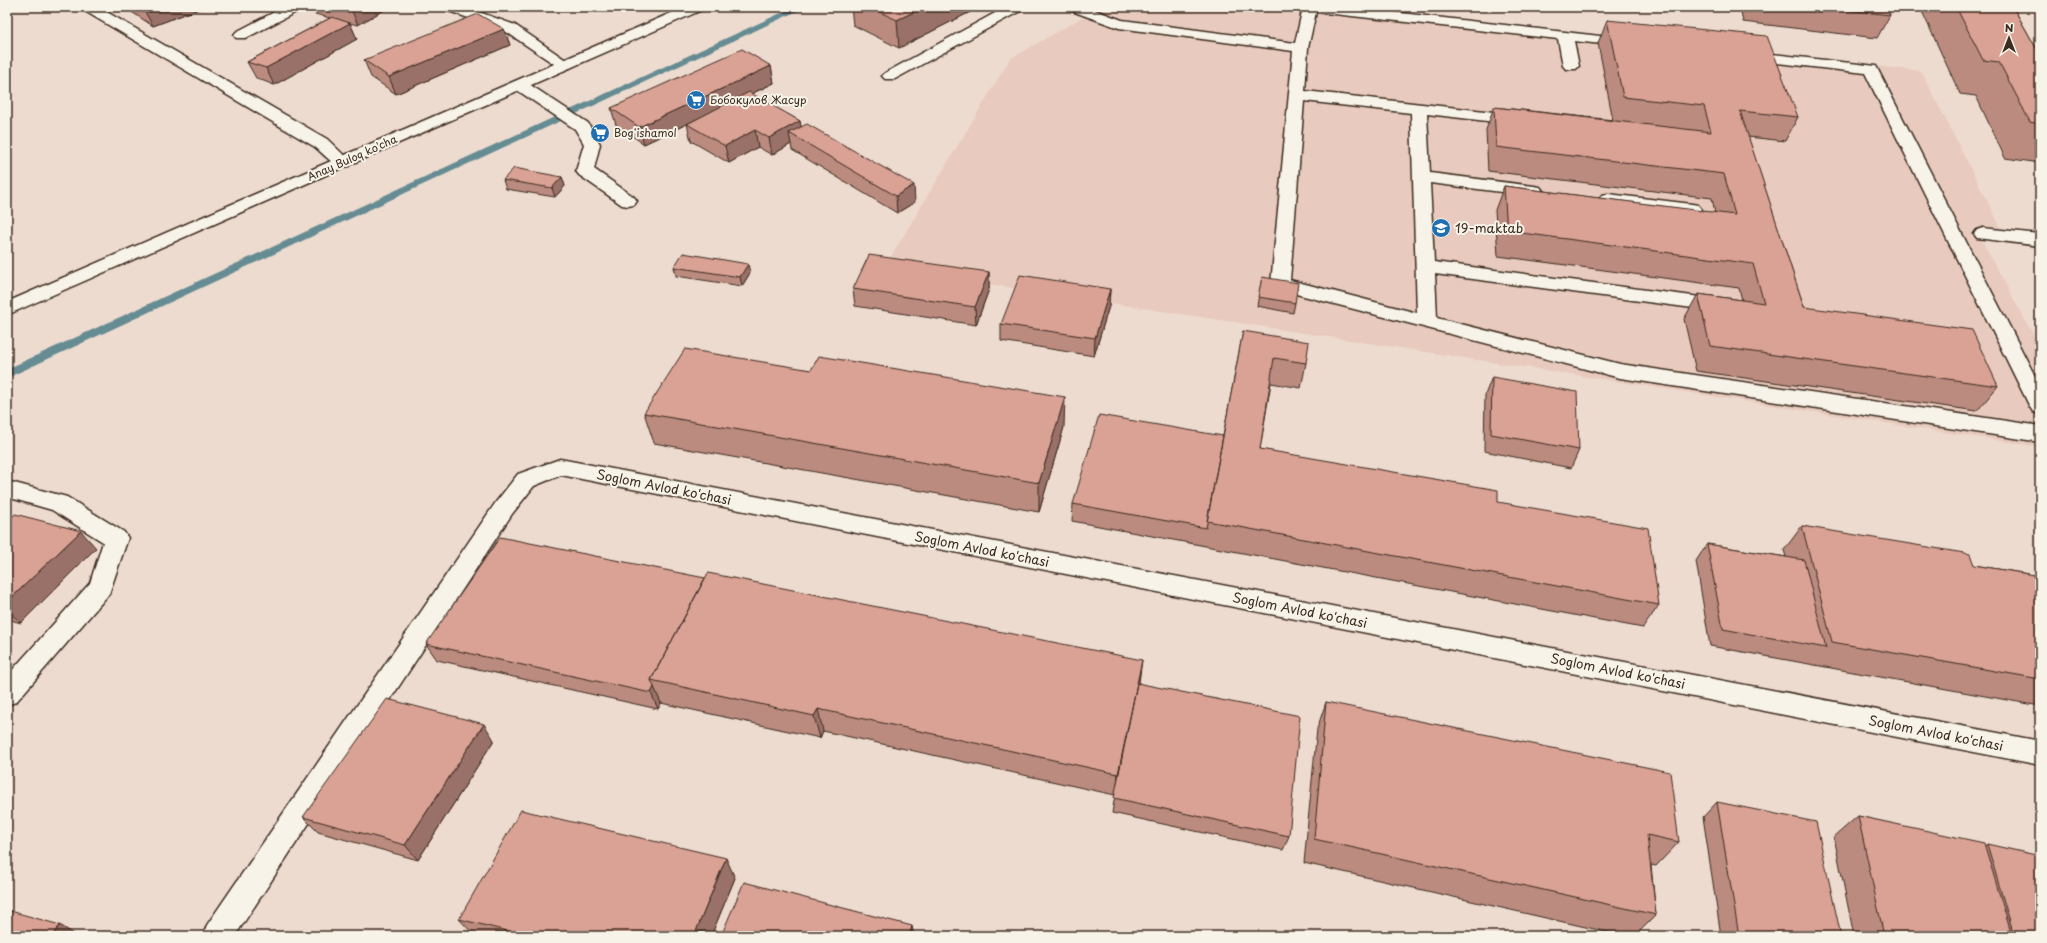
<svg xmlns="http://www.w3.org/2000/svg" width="2047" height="943" font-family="'Playpen Sans',sans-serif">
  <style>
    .built { fill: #e8cabe }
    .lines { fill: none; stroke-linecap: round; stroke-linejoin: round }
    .stream { fill: #658c93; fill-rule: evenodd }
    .service-casing { stroke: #3b2a1e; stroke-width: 3 }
    .minor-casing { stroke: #3b2a1e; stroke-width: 3 }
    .secondary-casing { stroke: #3b2a1e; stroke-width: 3 }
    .service { fill: #f7f3e8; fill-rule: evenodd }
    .minor { fill: #f7f3e8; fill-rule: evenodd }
    .secondary { fill: #f7f3e8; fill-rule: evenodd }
    .wall { fill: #bb8b80; stroke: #3b2a1e }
    .shaded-wall { fill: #997168; stroke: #3b2a1e }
    .building { fill: #daa295; stroke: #3b2a1e }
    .labels { text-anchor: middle; stroke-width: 4; stroke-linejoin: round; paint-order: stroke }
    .far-poi-label { font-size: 11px; fill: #3b2a1e; stroke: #f7f3e8; text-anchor: start }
    .far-street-label { font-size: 11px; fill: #3b2a1e; stroke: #f7f3e8 }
    .poi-label { font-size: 13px; fill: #3b2a1e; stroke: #f7f3e8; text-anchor: start }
    .street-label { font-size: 13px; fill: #3b2a1e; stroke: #f7f3e8 }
  </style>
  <rect width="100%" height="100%" fill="#eedbcf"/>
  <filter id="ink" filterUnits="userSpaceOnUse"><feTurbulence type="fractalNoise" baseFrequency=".025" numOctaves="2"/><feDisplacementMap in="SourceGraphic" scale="8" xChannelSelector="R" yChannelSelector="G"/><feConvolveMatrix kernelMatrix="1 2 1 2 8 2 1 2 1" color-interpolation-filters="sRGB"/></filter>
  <g filter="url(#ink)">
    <path class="built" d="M1100 7H1358L1921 71 2001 228 1974 227 2040 347V447L884 268 1010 59Z"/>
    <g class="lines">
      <path class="stream" d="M794 7H806L7 378V369Z"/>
      <g class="service-casing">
        <path id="service" d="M1006 7H1024L1022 10 895 79H885L882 76 885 73Z
          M1067 7H1087L1122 20 1295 43 1303 7H1348L1635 40 1637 43 1635 46 1630 47 1574 41 1579 66 1576 69H1566L1563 66 1558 39 1316 12 1308 48 1305 91 1521 115 1527 117 1529 120 1527 123 1521 125 1427 114 1430 173 1534 186 1540 187 1543 191 1540 195 1534 196 1430 183 1434 262 1723 300 1730 302 1733 306 1730 310 1723 312 1435 274 1437 318 1620 364 2040 426V442L1620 378 1273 288 1271 284 1293 51 1119 28 1069 10ZM1304 101 1411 113 1417 313 1290 280Z
          M1746 51 1876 66 2040 386V414L2033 412 2030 407 1865 73 1741 59 1738 56 1741 53Z
          M520 80 526 82 588 123 600 144 594 169 634 197 637 201 634 205 628 206 622 205 579 175 576 171 584 144 575 129 514 88 512 85 514 82Z
          M1608 194 1692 204 1698 205 1701 209 1698 213 1692 214 1602 203 1599 199 1602 195Z
          M1983 228 2040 234V246L1977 238 1974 234 1977 230Z
          M7 481 67 497 124 532 128 538 109 594 16 702 7 705V676L90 583 103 542 52 510 7 497Z"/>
      </g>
      <g class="minor-casing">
        <path id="minor" d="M81 7H98L327 139 351 162 349 166C335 169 325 155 315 147L83 10Z
          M284 7H302L300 10 246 38H236L234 35 236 32Z
          M444 7H465L515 25 573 65 570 68H560L505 31 446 10Z
          M560 459 2040 741V765L561 475 534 486 512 514 235 936H203L207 925 496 502 518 474Z"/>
      </g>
      <g class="secondary-casing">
        <path id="secondary" d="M685 7H704L702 10 7 315V302Z"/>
      </g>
      <use href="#service" class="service"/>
      <use href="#minor" class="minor"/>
      <use href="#secondary" class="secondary"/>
    </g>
    <path class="wall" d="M124 7H204L153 26Z
      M312 7H389L358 25 350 23 357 39 274 85 256 78 247 62 330 18 315 14Z
      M851 7H980L899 48 853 25Z
      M1740 7H1886L1890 15 1877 38 1743 22Z
      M1920 7H2013L2040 55V163L2005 158 1976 96 1960 94Z
      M1607 20 1798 117 1785 141 1748 137 1804 307 1998 386 1977 411 1696 371 1684 319 1698 294 1742 300 1739 288 1498 256 1495 210 1504 186 1715 213 1712 198 1488 171 1486 130 1494 107 1613 120 1598 43Z
      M504 29 510 45 396 94 371 77 364 60Z
      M771 66 774 83 751 94 800 121 801 127 915 202 897 213 792 150 791 144 772 155 758 147 729 163 691 141 687 124 644 144 616 125 611 108Z
      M562 177 565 186 555 197 506 189 503 180Z
      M674 267 750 273 742 286 676 276Z
      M989 272V289L976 325 855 306 853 289Z
      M1262 277 1295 303 1293 313 1257 306Z
      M1110 289 1109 306 1094 356 1001 341V324Z
      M1243 331 1306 363 1301 388 1271 383 1260 449 1498 502 1659 605 1643 628 1072 521 1073 504 1223 436Z
      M1492 377 1579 450 1571 468 1484 451 1485 395Z
      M644 413 1064 427 1039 512 654 443Z
      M7 522 96 548 21 623 7 619Z
      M1802 526 1974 565 2040 576V706L1710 646 1696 561 1707 544 1786 557 1784 550Z
      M426 644 1139 683 1289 836 1283 850 1112 813 1115 795 823 731 820 738 661 703 658 709 437 660Z
      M1326 702 1679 842 1656 866 1651 865 1656 915 1635 936H1625L1304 863 1317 729Z
      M494 740 418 860 318 832 303 817Z
      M1717 802 1841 936H1721L1703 817Z
      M1858 816 1985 846 1987 844 2040 936H1854L1834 837Z
      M735 878 711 936H475L459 919Z"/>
    <path class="shaded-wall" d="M152 7H204L153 26 144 10Z
      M355 7H389L358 25 351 9Z
      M924 7H980L899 48 897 20Z
      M350 23 357 39 274 85 266 68Z
      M504 29 510 45 396 94 389 77Z
      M771 66 774 83 644 144 639 127Z
      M800 121 803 137 789 133 791 144 772 155 769 138Z
      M755 130 758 147 729 163 725 146Z
      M562 177 565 186 555 197 552 188Z
      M914 185 915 202 897 213 896 196Z
      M748 264 750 273 742 286 740 277Z
      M989 272V289L976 325 975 307Z
      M1110 289 1109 306 1094 356 1095 338Z
      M1065 397 1064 427 1039 512V483Z
      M81 531 96 548 21 623 7 610V602Z
      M1142 660 1139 683 1116 795 1118 774Z
      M654 687 661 703 658 709 651 693Z
      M818 709 823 731 820 738 814 716Z
      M484 724 494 740 418 860 405 845Z
      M726 858 735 878 711 936H694Z
      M60 925 77 936H52Z
      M912 926 914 936H909Z"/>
    <path class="building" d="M139 7H152L144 10Z
      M342 7H355L351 9Z
      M869 7H924L897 20Z
      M1821 7H1886L1890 15Z
      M1956 7H2013L2040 55V124L2030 122 1999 62 1983 60Z
      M478 14 504 29 389 77 364 60Z
      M332 17 350 23 266 68 247 62Z
      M1607 20 1767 36 1798 117 1740 111 1804 307 1972 330 1998 386 1710 346 1698 294 1764 303 1753 264 1507 231 1504 186 1735 215 1724 174 1496 147 1494 107 1711 132 1704 106 1623 97Z
      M742 49 771 66 639 127 611 108Z
      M749 92 800 121 769 138 755 130 725 146 687 124Z
      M807 124 914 185 896 196 789 133Z
      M514 168 562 177 552 188 503 180Z
      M683 253 748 264 740 277 674 267Z
      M869 255 989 272 975 307 853 289Z
      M1020 275 1110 289 1095 338 1001 324Z
      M1262 277 1298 283 1295 303 1258 297Z
      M1243 331 1309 342 1306 363 1274 358 1260 449 1498 490V502L1648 528 1659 605 1207 521Z
      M685 349 811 370 819 356 1065 397 1039 483 644 413Z
      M1492 377 1577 392 1579 450 1491 434Z
      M1099 415 1223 436 1206 528 1073 504Z
      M15 514 81 531 7 602V522Z
      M1802 526 1970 554 1974 565 2040 576V679L1832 642Z
      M500 537 705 578 651 680 654 687 651 693 426 644Z
      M1707 544 1804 560 1826 648 1723 629Z
      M708 573 1142 660 1118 774 818 709 814 716 651 680Z
      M1137 683 1300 716 1289 836 1114 798Z
      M387 699 484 724 405 845 303 817Z
      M1326 702 1670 772 1679 842 1647 835 1656 915 1314 839Z
      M1717 802 1816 822 1841 936H1739Z
      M521 810 726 858 694 936H527L459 919Z
      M1858 816 1984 843 2012 936H1884Z
      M1987 844 2040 856V936H2014Z
      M744 882 912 926 909 936H721Z
      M7 910 60 925 52 936H7Z"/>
  </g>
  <defs>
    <g id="supermarket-disc" transform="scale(1)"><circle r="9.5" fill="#1f6fb2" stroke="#f7f3e8"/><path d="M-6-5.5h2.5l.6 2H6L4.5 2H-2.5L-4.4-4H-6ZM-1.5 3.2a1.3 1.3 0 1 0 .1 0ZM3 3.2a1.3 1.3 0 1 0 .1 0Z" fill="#fff"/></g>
    <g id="school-disc" transform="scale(1)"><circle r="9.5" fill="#1f6fb2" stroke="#f7f3e8"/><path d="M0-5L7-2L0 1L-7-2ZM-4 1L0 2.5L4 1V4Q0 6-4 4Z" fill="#fff"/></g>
  </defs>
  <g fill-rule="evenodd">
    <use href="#supermarket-disc" x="696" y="100"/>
    <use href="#supermarket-disc" x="600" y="133"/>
    <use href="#school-disc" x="1441" y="228"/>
  </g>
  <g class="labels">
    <g class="far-poi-label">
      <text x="710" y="104">Бобокулов Жасур</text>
      <text x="614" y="137">Bog'ishamol</text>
    </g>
    <g class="far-street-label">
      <text transform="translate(352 158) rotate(-24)" y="4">Anay Buloq ko'cha</text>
    </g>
    <g class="poi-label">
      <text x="1455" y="233">19-maktab</text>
    </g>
    <g class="street-label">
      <text transform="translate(664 487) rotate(11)" y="5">Soglom Avlod ko'chasi</text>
      <text transform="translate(982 549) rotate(11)" y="5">Soglom Avlod ko'chasi</text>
      <text transform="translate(1300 610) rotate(11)" y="5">Soglom Avlod ko'chasi</text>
      <text transform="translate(1618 671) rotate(11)" y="5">Soglom Avlod ko'chasi</text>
      <text transform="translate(1936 733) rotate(11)" y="5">Soglom Avlod ko'chasi</text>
    </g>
  </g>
  <rect width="2047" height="943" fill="none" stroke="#f7f3e8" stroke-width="24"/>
  <rect x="12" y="12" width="2023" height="919" fill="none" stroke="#3b2a1e" stroke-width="1.5" filter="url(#ink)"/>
  <g transform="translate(2009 38)" stroke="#f7f3e8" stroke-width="3" paint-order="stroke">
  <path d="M0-3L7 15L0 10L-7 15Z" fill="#3b2a1e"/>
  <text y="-6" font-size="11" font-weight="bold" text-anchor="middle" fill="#3b2a1e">N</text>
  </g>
</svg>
